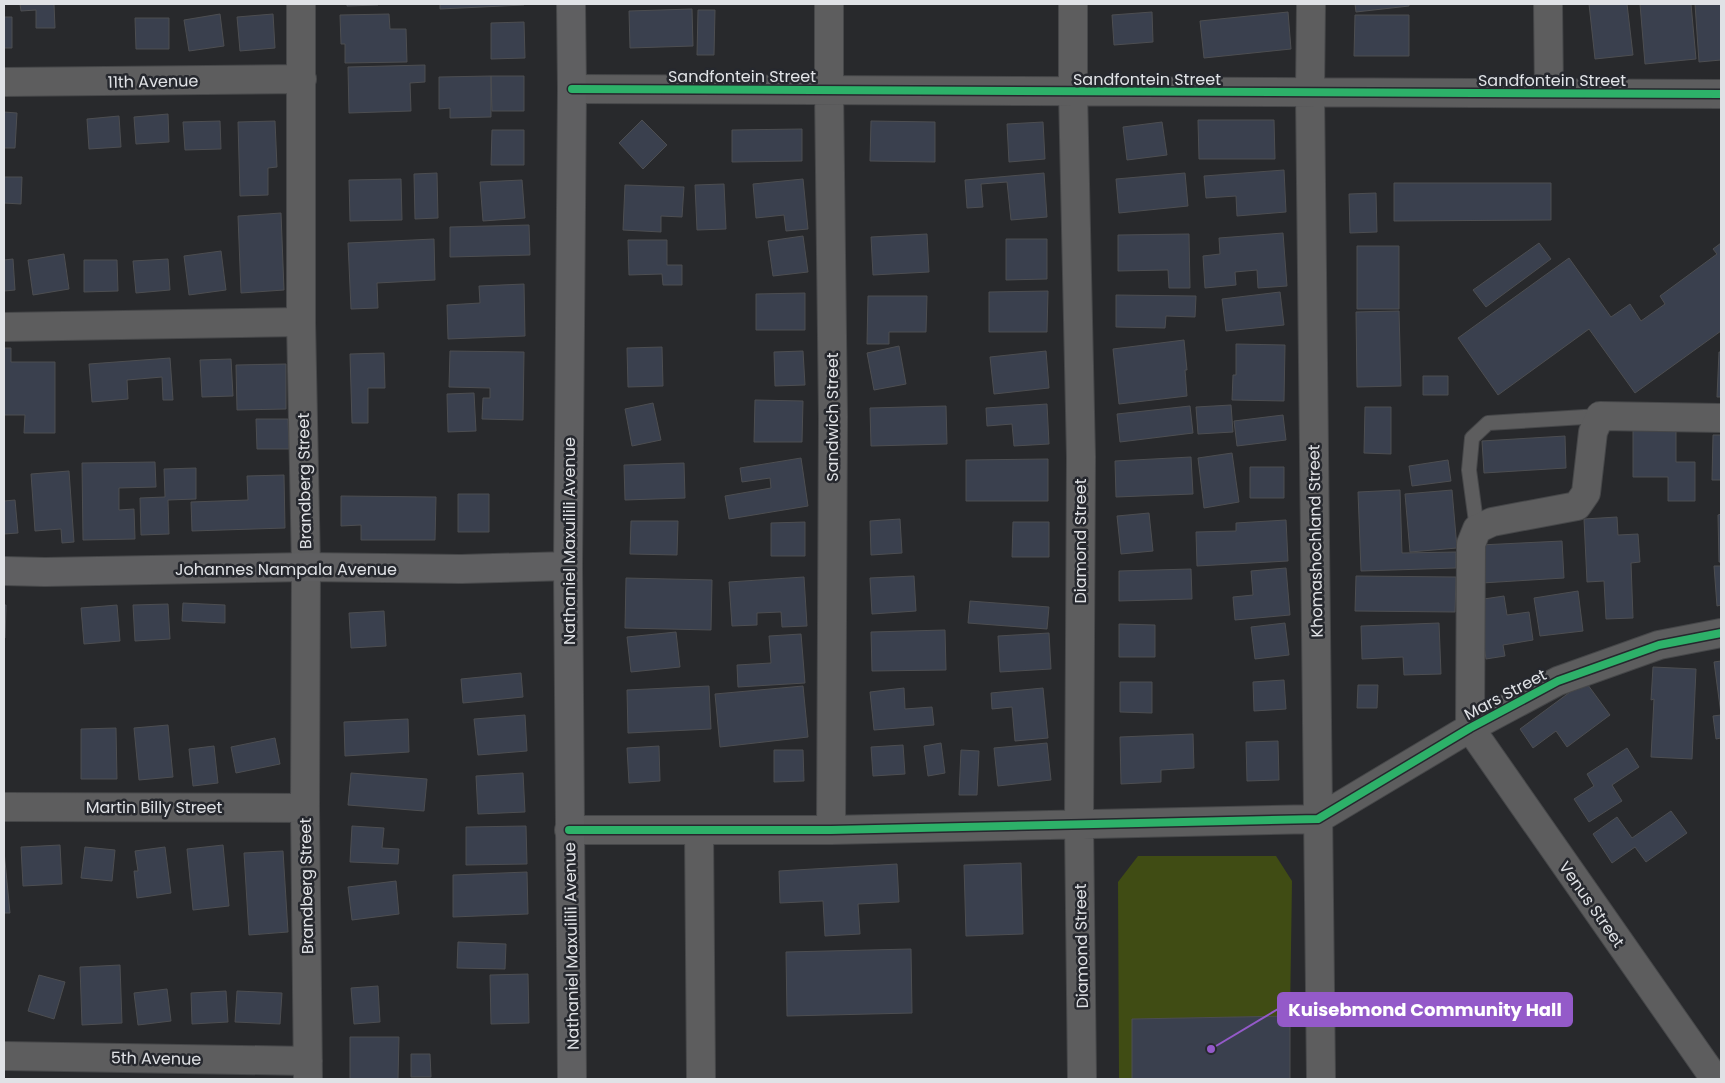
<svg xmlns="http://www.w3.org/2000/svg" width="1725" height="1083" font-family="Poppins,sans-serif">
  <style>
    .green { fill: #404c14 }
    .building { fill: #3a404e; stroke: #4d4e51 }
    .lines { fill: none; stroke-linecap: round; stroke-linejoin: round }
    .lane-casing { stroke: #464749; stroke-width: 16 }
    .street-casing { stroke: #464749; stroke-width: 30 }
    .secondary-casing { stroke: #464749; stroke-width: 30 }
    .lane { stroke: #5d5d5e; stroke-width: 14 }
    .street { stroke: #5d5d5e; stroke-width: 28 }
    .secondary { stroke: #5f5f61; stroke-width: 28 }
    .cycleway-casing { stroke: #26282e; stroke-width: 11 }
    .cycleway { stroke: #2db169; stroke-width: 8 }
    .labels { text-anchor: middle; stroke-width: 5; stroke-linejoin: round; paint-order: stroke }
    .street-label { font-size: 16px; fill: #e0e2e6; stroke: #26282e }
    .leader { fill: none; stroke: #945ac9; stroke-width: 2 }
    .callout-dot { fill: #945ac9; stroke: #26282e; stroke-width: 2 }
    .callout { fill: #945ac9; stroke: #945ac9; stroke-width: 2 }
    .callout-label { font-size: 18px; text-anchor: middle; font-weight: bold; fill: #fff }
  </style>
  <rect width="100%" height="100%" fill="#28292c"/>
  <path class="green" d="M1138 856H1276L1292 881 1290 1016 1132 1019V1079H1119L1118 882Z"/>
  <path class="building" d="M20 4H54L55 28H36V10L21 11Z
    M347 4H378V5L347 6Z
    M440 4H524V5L440 9Z
    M1355 4H1409V6L1356 12Z
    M1589 4H1627L1633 55 1595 59Z
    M1640 4H1691L1696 59 1645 64Z
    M1695 4H1721V60L1699 62Z
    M692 9 693 46 630 48 629 11Z
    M698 10H715L714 55H697Z
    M1152 12 1153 42 1114 45 1112 15Z
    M1288 12 1291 49 1204 58 1200 21Z
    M220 14 224 46 189 51 184 20Z
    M273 14 275 48 240 51 237 17Z
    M389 14 390 29H406L407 62 345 63V44H341L340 15Z
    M1355 15H1409V56H1354Z
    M4 17H12V48H4Z
    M135 18H169V49H136Z
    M524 22 525 58 491 59V23Z
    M425 65V82L410 83 411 111 349 113 348 67Z
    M491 76V117L450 118V108L439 109V77Z
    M491 76H524V111H492Z
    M4 112 17 113 15 148H4Z
    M168 114 169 142 136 144 134 117Z
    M119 116 121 147 89 149 87 119Z
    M642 120 667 145 643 169 619 143Z
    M1198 120H1274L1275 159H1199Z
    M220 121 221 149 185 150 183 122Z
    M275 121 277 167 268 168V195L240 196 238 122Z
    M871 121 935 122V162L870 161Z
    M1043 122 1045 159 1009 162 1007 124Z
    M1162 122 1167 155 1127 160 1123 127Z
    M802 129V161L732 162V130Z
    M492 130H524V165H491Z
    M1284 170 1286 212 1237 216 1236 196 1206 198 1204 176Z
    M437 173 438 218 415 219 414 174Z
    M1044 173 1047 217 1011 220 1007 182 981 184 983 207 967 208 965 180Z
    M1185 173 1188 206 1119 213 1116 179Z
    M4 177H22L21 204 4 203Z
    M401 179 402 220 350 221 349 180Z
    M803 179 808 229 786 231 784 215 756 218 753 184Z
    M522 180 525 218 483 221 480 182Z
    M1394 183H1551V220L1394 221Z
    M724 184 726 229 697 230 695 185Z
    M625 185 684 187 682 217 661 216V232L623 230Z
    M1376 193 1377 232 1350 233 1349 194Z
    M281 213 284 290 241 293 238 216Z
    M529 225 530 255 450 257V227Z
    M1283 233 1287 286 1258 288 1257 270 1235 272 1236 285 1205 288 1203 256 1220 254 1219 238Z
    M927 234 929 272 873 275 871 237Z
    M1189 234 1190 288H1169L1168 270 1118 271V235Z
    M803 236 808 272 773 276 768 241Z
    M434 239 435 280 377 283 378 308 351 309 348 243Z
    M1006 239H1047V279L1006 280Z
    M628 240H667V265H682V285H663L662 274 629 275Z
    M1539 243 1551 259 1486 307 1473 290Z
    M1721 243V331L1635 393 1589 329 1498 395 1458 338 1569 258 1611 317 1630 304 1641 321 1665 304 1660 296 1717 254 1713 249Z
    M1357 246H1399V309H1357Z
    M221 251 226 290 189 295 184 256Z
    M64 254 69 289 33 295 28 260Z
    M13 259 15 290 4 291V260Z
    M168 259 170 290 136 293 133 261Z
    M84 260H117L118 291 84 292Z
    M524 284 525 336 448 339 447 305 480 303 479 286Z
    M1048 291 1047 332H989V292Z
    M1280 292 1284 325 1226 331 1222 299Z
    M805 293V330H756V294Z
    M1116 295 1196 296 1195 317 1166 316 1165 328 1116 327Z
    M868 296H927L926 332H889V344H867Z
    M1399 311 1401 386 1357 387 1356 312Z
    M1184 340 1187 370H1185L1187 396 1119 404 1113 349Z
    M1236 344 1285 345 1284 401 1232 400 1233 375H1236Z
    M899 346 906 384 874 390 867 353Z
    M662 347 663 386 628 387 627 348Z
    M4 348H11V362H55V433H24L25 415H4Z
    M450 351 524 352 523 420 482 419 483 398H490V388L449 387Z
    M803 351 805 385 775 386 774 352Z
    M1046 351 1049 388 994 394 990 357Z
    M1719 352H1721V397H1717Z
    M384 353 385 388H368V423H352L350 354Z
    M170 358 173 400H163L162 377 127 380 128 399 92 402 89 364Z
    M231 359 233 396 202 397 200 360Z
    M286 364V409L237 410 236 365Z
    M1423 376H1448V395H1423Z
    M474 393 476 431 448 432 447 394Z
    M755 400 803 401 802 442H754Z
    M653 403 661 440 632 446 625 409Z
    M1047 404 1049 444 1014 446 1012 424 987 426 986 408Z
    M1231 405 1233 432 1198 434 1196 407Z
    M946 406 947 444 871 446 870 408Z
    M1190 406 1193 433 1120 442 1117 414Z
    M1365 407H1391V454L1364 453Z
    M1283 415 1286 440 1237 446 1234 421Z
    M256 419H288L289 449H257Z
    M1633 429 1676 430V462H1695V501H1668V477H1633Z
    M1713 435H1721V480H1712Z
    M1565 436 1566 468 1484 473 1482 441Z
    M1232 453 1239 502 1204 508 1198 458Z
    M1191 457 1193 494 1116 497 1115 461Z
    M801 458 808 506 729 519 725 496 771 488 770 478 742 482 740 468Z
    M1048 459V501H966V460Z
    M1448 460 1451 481 1412 486 1409 466Z
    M155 462 156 487 119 488V510L134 509 135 539 83 540 82 463Z
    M684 463 685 498 625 500 624 465Z
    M1250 467H1284V498H1250Z
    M196 468V499L168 500 169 534 141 535 140 498 165 497 164 469Z
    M69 471 74 542 62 543 61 529 35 531 31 474Z
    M284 475 285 528 192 531 191 502 248 500 247 476Z
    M1400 490 1402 553 1456 552V568L1361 571 1358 492Z
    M1452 490 1457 548 1410 552 1405 494Z
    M458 494H489V532H458Z
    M341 496 436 497 435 540H361V525L341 526Z
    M15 500 18 533 4 534V501Z
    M1149 513 1153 551 1121 554 1117 516Z
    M1721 514V562H1719L1718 515Z
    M1617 517 1618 535 1638 534 1640 562 1631 563 1633 618 1606 619 1604 581 1587 582 1584 519Z
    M900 519 902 553 871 555 870 521Z
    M1286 520 1288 561 1197 566 1196 532 1236 531V523Z
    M631 521H678L677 555 630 554Z
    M805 522V556H771V523Z
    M1013 522H1049V557H1012Z
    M1562 541 1564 578 1482 583 1480 545Z
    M1714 566H1721V605L1717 606Z
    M1286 568 1290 615 1235 620 1233 597 1253 595 1251 571Z
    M1191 569 1192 599 1119 601V571Z
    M914 576 916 611 872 614 870 578Z
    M1356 576 1456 577 1455 612 1355 611Z
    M804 577 807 626 782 627 781 612 757 613V625L732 626 729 582Z
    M626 578 712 580 711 630 625 628Z
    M1578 591 1583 631 1540 636 1534 598Z
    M1504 596 1507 615 1529 612 1533 640 1503 645 1505 656 1486 659 1477 600Z
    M970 601 1049 607 1047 629 968 623Z
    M183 603 225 605V623L182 621Z
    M168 604 170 639 135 641 133 605Z
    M4 605H6L5 638H4Z
    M117 605 120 641 84 644 81 608Z
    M384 611 386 646 351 648 349 613Z
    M1285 623 1289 655 1255 659 1251 627Z
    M1439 623 1441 674 1404 675 1403 657 1362 659 1361 626Z
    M1119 624 1155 625V657H1119Z
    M945 630 946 670 872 671 871 632Z
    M676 632 680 667 631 672 627 637Z
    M1049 633 1051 669 1000 672 998 636Z
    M801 634 805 683 738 687 737 665 771 663 769 636Z
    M1721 661V714L1714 662Z
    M1653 667 1696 669 1692 759 1651 757 1654 699 1651 700Z
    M521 673 523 697 463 703 461 679Z
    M1284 680 1286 709 1254 711 1253 682Z
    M1585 681 1610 715 1567 747 1556 731 1533 748 1520 729Z
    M1120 682H1152V713L1120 712Z
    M1358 685H1378L1377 708H1357Z
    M709 686 711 729 628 733 627 690Z
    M803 686 808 737 720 747 715 694Z
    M904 688 905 709 932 707 934 725 874 730 870 692Z
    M1043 688 1048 738 1015 741 1012 707 992 709 991 693Z
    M525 715 527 751 478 755 474 719Z
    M1721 715V738L1716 739 1713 716Z
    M408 719 409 752 345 756 344 722Z
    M168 725 173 777 139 780 134 728Z
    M116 728 117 779H81V729Z
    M1193 734 1194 768 1161 770V782L1121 784 1120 737Z
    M275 738 280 764 236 773 231 747Z
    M1278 741 1279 780 1247 781 1246 742Z
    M941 743 945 773 928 776 924 746Z
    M1047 743 1051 780 998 786 994 748Z
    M903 745 905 774 873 776 871 747Z
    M214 746 218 783 193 786 189 749Z
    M659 746 660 781 629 783 627 748Z
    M1627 748 1639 767 1612 785 1622 801 1589 822 1574 799 1594 786 1587 774Z
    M774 750H803L804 781 774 782Z
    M961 750 979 751 977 795H959Z
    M351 773 427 779 424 811 348 805Z
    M523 773 525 812 478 814 476 776Z
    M1671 811 1687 833 1646 862 1635 847 1612 863 1593 834 1617 817 1632 838Z
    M352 826 384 828 382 848 399 849 398 864 350 862Z
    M526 826 527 864 466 865V827Z
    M60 845 62 884 23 886 21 847Z
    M223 845 229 906 193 910 187 849Z
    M85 847 115 850 112 881 81 878Z
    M165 847 171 893 137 898 134 871H138L135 851Z
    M4 851 10 913H4Z
    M283 851 288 932 249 935 244 853Z
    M1021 863 1023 934 966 936 964 865Z
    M897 864 899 902 858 904 860 934 825 936 823 901 780 903 779 871Z
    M527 872 528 914 453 917V875Z
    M396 881 399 914 352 920 348 887Z
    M458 942 506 944 505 969 457 968Z
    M911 949 912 1013 787 1016 786 952Z
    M120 965 122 1023 82 1025 80 967Z
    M528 974 529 1023 491 1024 490 975Z
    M39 975 65 982 54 1019 28 1011Z
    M378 986 380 1022 354 1024 351 988Z
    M167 989 171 1021 138 1025 134 993Z
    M226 991 228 1022 192 1024 191 993Z
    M237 991 282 993 280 1024 235 1022Z
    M1290 1016V1079H1132V1019Z
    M350 1037H399L398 1079H350Z
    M411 1054H430L431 1077H411Z"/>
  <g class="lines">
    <g class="lane-casing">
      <path id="lane" d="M1477 529 1469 470 1472 438 1488 423 1600 416"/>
    </g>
    <g class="street-casing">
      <path id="street" d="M301 4V322L306 567 305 808 308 1079
        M829 4V90L833 417 831 830
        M1073 4V92L1081 457 1079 824 1082 1079
        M1311 4 1310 93 1321 1079
        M1548 4 1549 93
        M4 82 302 79
        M572 89 1721 94
        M4 327 301 322
        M4 807 305 808
        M569 830H831L1318 819 1470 728 1558 681 1659 645 1721 633
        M699 830 701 1079
        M4 1056 308 1061
        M1715 1079 1470 728 1471 544 1477 529 1492 522 1577 506 1586 493 1593 432 1600 416 1721 418"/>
    </g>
    <g class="secondary-casing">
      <path id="secondary" d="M571 4 572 89 568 566 572 1079
        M4 571 45 572 306 567 461 569 568 566"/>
    </g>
    <use href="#lane" class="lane"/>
    <use href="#street" class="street"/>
    <use href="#secondary" class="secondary"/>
    <g class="cycleway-casing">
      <path id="cycleway" d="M572 89 1721 94
        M569 830H831L1318 819 1470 728 1558 681 1659 645 1721 633"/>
    </g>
    <use href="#cycleway" class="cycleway"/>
  </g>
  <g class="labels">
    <g class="street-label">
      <text x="742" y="82">Sandfontein Street</text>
      <text x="1147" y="85">Sandfontein Street</text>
      <text x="1552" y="86">Sandfontein Street</text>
      <text transform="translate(153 81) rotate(-1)" y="6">11th Avenue</text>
      <text transform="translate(832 417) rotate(-90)" y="6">Sandwich Street</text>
      <text transform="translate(304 481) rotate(-91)" y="6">Brandberg Street</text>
      <text transform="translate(569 541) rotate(-90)" y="6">Nathaniel Maxuilili Avenue</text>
      <text transform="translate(1080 541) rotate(-90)" y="6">Diamond Street</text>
      <text transform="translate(1315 541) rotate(-91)" y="6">Khomashochland Street</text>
      <text x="286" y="575">Johannes Nampala Avenue</text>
      <text transform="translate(1505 694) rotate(-28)" y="6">Mars Street</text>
      <text x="154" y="813">Martin Billy Street</text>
      <text transform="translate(306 886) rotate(-91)" y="6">Brandberg Street</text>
      <text transform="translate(1592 904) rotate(55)" y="6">Venus Street</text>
      <text transform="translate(571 946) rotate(-91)" y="6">Nathaniel Maxuilili Avenue</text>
      <text transform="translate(1081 946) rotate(-91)" y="6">Diamond Street</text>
      <text transform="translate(156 1058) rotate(1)" y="6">5th Avenue</text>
    </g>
  </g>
  <path class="leader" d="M1211 1049L1278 1009"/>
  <circle class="callout-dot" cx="1211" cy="1049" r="5"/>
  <rect class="callout" x="1278" y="993" width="294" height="33" rx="5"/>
  <g class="callout-label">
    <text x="1425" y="1016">Kuisebmond Community Hall</text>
  </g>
  <rect width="1725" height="1083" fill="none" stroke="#e0e2e6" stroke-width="10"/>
</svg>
